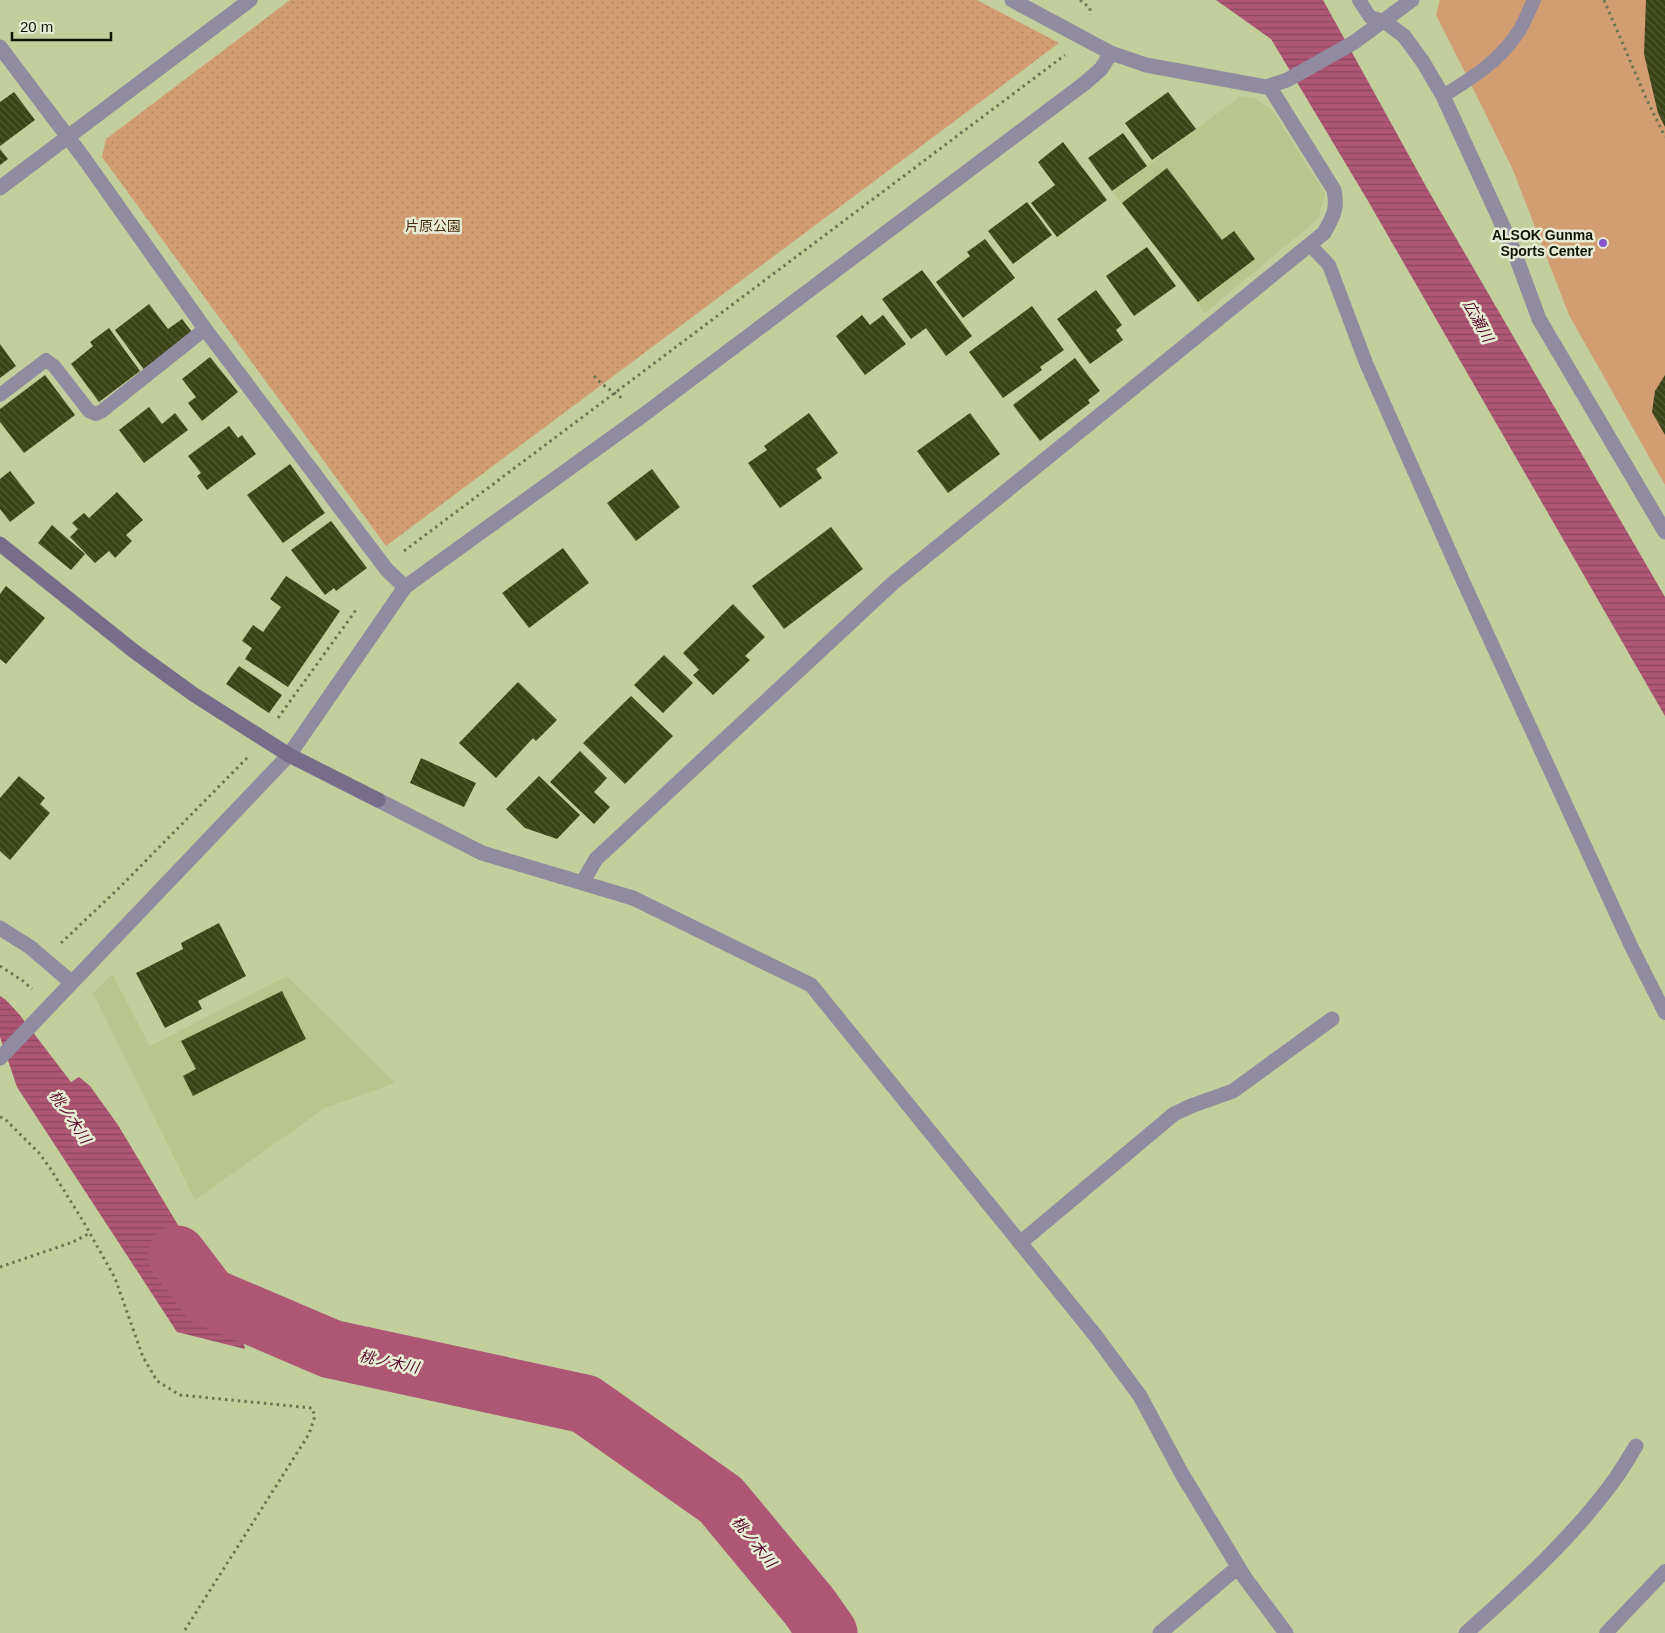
<svg xmlns="http://www.w3.org/2000/svg" width="1665" height="1633" font-family="Arial,'Noto Sans JP',sans-serif">
  <style>
    .built { fill: #b8c68d }
    .green { fill: #d39d72 }
    .park { fill: url(#park-dots) }
    .water { fill: url(#water-rules) }
    .lines { fill: none; stroke-linecap: round; stroke-linejoin: round }
    .river { stroke: #ad5775; stroke-width: 59 }
    .building { fill: url(#building-back-hatch) }
    .path { stroke: #6c7452; stroke-width: 3; stroke-dasharray: 2.5 4; stroke-linecap: butt }
    .lane { stroke: #918b9f; stroke-width: 14 }
    .street { stroke: #918b9f; stroke-width: 15 }
    .secondary { stroke: #776d8b; stroke-width: 15 }
    .poi-dot { fill: #8755ce; stroke: #e6ecd3; stroke-width: 2 }
    .labels { text-anchor: middle; stroke-width: 5; stroke-linejoin: round; paint-order: stroke }
    .park-label { font-size: 14px; fill: #4b2e14; stroke: #e6ecd3 }
    .poi-label { font-size: 14px; font-weight: bold; fill: #111504; stroke: #e6ecd3; text-anchor: end }
    .water-label { font-size: 15px; font-style: italic; fill: #58042c; stroke: #e6ecd3 }
  </style>
  <defs>
    <pattern id="park-dots" width="8" height="8" patternUnits="userSpaceOnUse" patternTransform="scale(1.25)"><rect width="8" height="8" fill="#d39d72"/><path d="M2 2h.1M6 6h.1" fill="none" stroke="#b48661" stroke-width="1.8" stroke-linecap="round"/></pattern>
    <pattern id="water-rules" width="6" height="5" patternUnits="userSpaceOnUse" patternTransform="scale(1.25)"><rect width="6" height="5" fill="#ad5775"/><path d="M0 2.5h6" fill="none" stroke="#8b475e"/></pattern>
    <pattern id="building-back-hatch" width="6" height="6" patternUnits="userSpaceOnUse" patternTransform="scale(1.25)"><rect width="6" height="6" fill="#3a4316"/><path d="M-1 5l2 2M0 0l6 6M5-1l2 2" fill="none" stroke="#535b36"/></pattern>
  </defs>
  <rect width="100%" height="100%" fill="#c2cf9d"/>
  <path class="built" d="M1240 96 1255 98 1272 110 1325 194 1318 219 1205 313 1113 192Z
    M112 974 150 1046 287 976 395 1083 325 1108 195 1200 93 993Z"/>
  <path class="green" d="M1440 0H1665V485L1569 315 1513 170 1469 80 1436 15Z"/>
  <path class="park" d="M290 0H977L1059 43 386 546 102 157 106 139Z"/>
  <path class="water" d="M1216 0H1323L1428 190 1665 597V716L1368 201 1271 39Z
    M0 996 6 1000 19 1014 71 1082 79 1077 90 1086 118 1125 181 1230 201 1253 229 1278 245 1349 177 1332 17 1087 0 1037Z"/>
  <g class="lines">
    <path class="river" d="M177 1255 209 1297 331 1349 585 1404 721 1500 809 1606 828 1633"/>
  </g>
  <path class="building" d="M1646 0H1665V127L1658 113 1644 54Z
    M14 92 35 120 0 146V102Z
    M1168 92 1196 129 1152 160 1125 123Z
    M1123 133 1147 166 1112 191 1088 158Z
    M1063 142 1107 200 1057 237 1031 203 1055 185 1038 162Z
    M0 149 8 159 0 165Z
    M1167 168 1222 240 1234 231 1255 259 1198 302 1122 203Z
    M1027 202 1052 235 1013 264 988 231Z
    M985 239 1015 278 963 318 936 282 970 256 967 252Z
    M1147 247 1176 286 1134 316 1106 276Z
    M922 270 972 336 946 356 926 328 911 339 882 299Z
    M1096 290 1122 325 1116 330 1123 340 1090 364 1057 319Z
    M149 304 168 329 182 319 192 332 145 371 115 330Z
    M1032 306 1064 350 1040 367 1042 370 1003 398 969 352Z
    M862 315 870 325 883 315 906 344 865 375 836 336Z
    M109 328 140 371 99 402 71 364 93 346 90 342Z
    M0 344 16 366 0 378Z
    M210 357 238 392 202 421 188 403 196 397 182 379Z
    M1075 358 1100 391 1088 400 1090 403 1040 441 1013 405Z
    M45 375 75 415 24 453 0 422V409Z
    M1665 375V435L1652 412 1655 391Z
    M149 407 162 424 175 413 188 430 144 463 119 430Z
    M809 413 838 453 816 469 822 478 780 508 748 463 767 450 764 446Z
    M970 413 1000 454 948 493 917 451Z
    M229 426 238 438 242 435 256 454 207 490 197 476 201 473 188 456Z
    M290 464 325 513 283 543 247 495Z
    M652 469 680 507 636 541 607 503Z
    M10 471 35 503 10 522 0 509V479Z
    M117 492 143 520 126 535 132 541 115 558 109 551 95 563 70 537 78 529 72 523 84 513 89 518Z
    M331 521 367 568 336 591 334 588 325 595 291 550Z
    M52 525 85 554 71 570 38 543Z
    M831 527 863 569 784 629 752 586Z
    M563 548 589 583 529 628 502 593Z
    M286 576 340 611 288 687 245 659 252 648 242 641 253 625 263 632 281 607 270 599Z
    M6 586 45 618 6 664 0 659V594Z
    M733 604 765 637 745 656 750 660 713 695 693 675 699 670 683 653Z
    M664 655 693 683 663 713 634 685Z
    M239 666 282 695 269 713 226 684Z
    M518 682 557 720 536 741 533 738 496 778 459 743Z
    M631 696 673 736 625 784 583 743Z
    M580 751 607 778 594 792 610 807 594 824 550 782Z
    M421 758 476 783 464 807 410 783Z
    M19 776 45 798 40 804 50 813 10 860 0 851V798Z
    M539 776 580 815 557 839 525 828 506 809Z
    M219 923 246 976 198 1001 202 1009 165 1028 136 973 183 949 181 943Z
    M282 991 306 1039 193 1096 183 1076 196 1069 181 1041Z"/>
  <g class="lines">
    <path class="path" d="M1080 0 1090 8V15
      M1604 0 1646 98 1665 137
      M594 376 602 384 623 399
      M404 551 1065 55
      M278 718 356 610
      M61 943 118 889 248 757
      M0 966 23 981 32 989
      M0 1117 5 1119 39 1153 50 1168 83 1221 115 1278 143 1357 157 1381 180 1395 312 1408 315 1416 309 1434 183 1633
      M0 1267 73 1242 90 1233"/>
    <path class="lane" d="M1359 0 1370 17 1384 21
      M1443 96C1472 78 1500 61 1519 31 1525 21 1529 10 1534 0
      M1310 245 1329 265 1366 363 1462 579 1631 946 1665 1013
      M0 395 46 360 54 366 89 411 96 414 102 411 205 329
      M1606 1633 1665 1571"/>
    <path class="street" d="M1012 0 1111 53 1146 65 1266 87 1287 80 1353 43 1412 0
      M1384 21 1404 36 1423 62 1443 96 1512 246 1539 319 1665 532
      M0 47 83 157 205 329 387 570 405 587
      M0 188 250 0
      M378 800 482 853 633 898 811 985 1095 1335 1140 1396 1182 1474 1245 1578 1286 1633
      M582 883 596 859 893 583 1324 233C1333 216 1338 210 1334 190L1269 86
      M0 928 30 947 71 982
      M0 1058 289 755 405 587 642 416 1085 83 1101 69 1111 53
      M1020 1243 1174 1114 1191 1106 1233 1091 1332 1019
      M1160 1633 1238 1567
      M1466 1633C1518 1587 1575 1535 1615 1479 1623 1468 1629 1457 1636 1446"/>
    <path class="secondary" d="M0 544 135 652 193 694 289 755 378 800"/>
  </g>
  <circle class="poi-dot" cx="1603" cy="243" r="5"/>
  <g class="labels">
    <g class="park-label">
      <text x="433" y="231">片原公園</text>
    </g>
    <g class="poi-label">
      <text x="1593" y="240">ALSOK Gunma<tspan x="1593" dy="16">Sports Center</tspan></text>
    </g>
    <g class="water-label">
      <text transform="translate(1478 321) rotate(61)" y="5">広瀬川</text>
      <text transform="translate(70 1117) rotate(56)" y="5">桃ノ木川</text>
      <text transform="translate(389 1362) rotate(12)" y="5">桃ノ木川</text>
      <text transform="translate(754 1542) rotate(51)" y="5">桃ノ木川</text>
    </g>
  </g>
  <path d="M12 32v8h99v-8" fill="none" stroke="#111504" stroke-width="2.5"/>
  <text x="20" y="32" font-size="15" fill="#111504" stroke="#e6ecd3" stroke-width="4" paint-order="stroke">20 m</text>
</svg>
